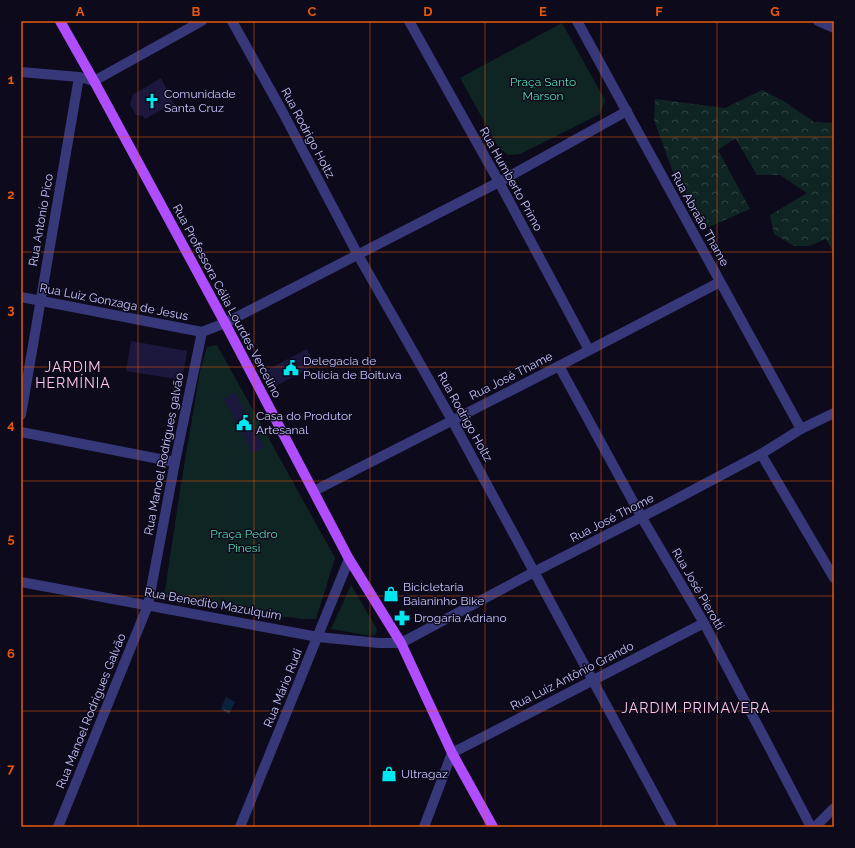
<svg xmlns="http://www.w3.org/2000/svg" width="855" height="848" viewBox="0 0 855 848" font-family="Raleway,sans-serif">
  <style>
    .green { fill: #0e2523 }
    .forest { fill: url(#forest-crowns) }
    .water { fill: url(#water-ripples) }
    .building { fill: #1c173c }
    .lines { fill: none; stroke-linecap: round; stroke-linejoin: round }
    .minor { stroke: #36387a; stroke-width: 10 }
    .major { stroke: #b04dfe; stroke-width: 10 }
    .grid { fill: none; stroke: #e8590c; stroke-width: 1; stroke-opacity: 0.55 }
    .labels { text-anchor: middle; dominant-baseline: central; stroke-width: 3; stroke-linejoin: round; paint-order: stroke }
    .park-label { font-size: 12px; fill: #53ddb2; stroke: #0d0b1b }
    .poi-label { font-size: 12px; fill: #c8c5ff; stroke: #0d0b1b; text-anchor: start }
    .street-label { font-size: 12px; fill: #c8c5ff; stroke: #0d0b1b }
    .quarter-label { font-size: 14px; letter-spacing: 1px; fill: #ffc7ee; stroke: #0d0b1b }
    .neatline { fill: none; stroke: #e8590c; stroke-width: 1.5 }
    .grid-label { font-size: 13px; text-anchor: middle; font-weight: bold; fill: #e8590c }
  </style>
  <defs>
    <pattern id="forest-crowns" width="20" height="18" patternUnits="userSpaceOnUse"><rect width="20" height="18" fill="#0e2523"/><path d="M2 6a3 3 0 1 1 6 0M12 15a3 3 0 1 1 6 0" fill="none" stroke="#304344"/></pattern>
    <pattern id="water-ripples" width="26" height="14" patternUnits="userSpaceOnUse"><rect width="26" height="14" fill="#0b223f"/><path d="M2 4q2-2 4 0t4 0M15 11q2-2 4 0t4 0" fill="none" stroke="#2d415c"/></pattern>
  </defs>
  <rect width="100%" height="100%" fill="#0d0b1b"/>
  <!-- green -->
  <g class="green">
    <polygon points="562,23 605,100 600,114 520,154 508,155 499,148 460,78"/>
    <polygon points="217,345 335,558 316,619 303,619 234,611 164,597 181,484 200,371 207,347"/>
    <polygon points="351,585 377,629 376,634 371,636 331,629"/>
  </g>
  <!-- forest -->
  <polygon class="forest" points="762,90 785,102 814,122 834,123 834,253 826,239 809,246 794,246 774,234 770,215 807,193 780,175 757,175 735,138 718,150 750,209 709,227 675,178 654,120 655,99 725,108"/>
  <!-- water -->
  <polygon class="water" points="226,697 235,702 229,714 221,709"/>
  <!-- building -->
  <g class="building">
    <polygon points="161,78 176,108 165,113 163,109 145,119 143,116 136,115 130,105 132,97 134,94"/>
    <polygon points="131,341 187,351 182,380 126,371"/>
    <polygon points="307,349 315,365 274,387 267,370"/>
    <polygon points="235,392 264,447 253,454 224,399"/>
  </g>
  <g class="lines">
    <!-- minor -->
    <g class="minor">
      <polyline points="232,21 281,109 358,255 452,420 672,827"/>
      <polyline points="409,21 499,182 589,350"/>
      <polyline points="577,21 801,429"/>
      <polyline points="818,21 834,28"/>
      <polyline points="21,72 79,77 94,81 202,21"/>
      <polyline points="21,297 202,332"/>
      <polyline points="559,366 642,518 704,623 811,827"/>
      <polyline points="21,415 79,77"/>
      <polyline points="21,432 175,462"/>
      <polyline points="761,454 834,578"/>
      <polyline points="314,491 559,366 720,282"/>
      <polyline points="21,582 318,637 379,643 401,643 534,572 667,504 761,454 801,429 834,413"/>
      <polyline points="58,827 148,605 175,462 202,332 225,323 499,182 627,111"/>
      <polyline points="240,827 349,559"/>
      <polyline points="424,827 452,753 704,623"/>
      <polyline points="815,827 834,808"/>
    </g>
    <!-- major -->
    <polyline class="major" points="60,21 94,81 225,323 349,559 401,643 452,753 493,827"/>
  </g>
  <!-- grid -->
  <path class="grid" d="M138 21V827M254 21V827M370 21V827M485 21V827M601 21V827M717 21V827M21 137H834M21 252H834M21 367H834M21 481H834M21 596H834M21 711H834"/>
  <!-- icons -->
  <defs>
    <symbol id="church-bare" viewBox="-9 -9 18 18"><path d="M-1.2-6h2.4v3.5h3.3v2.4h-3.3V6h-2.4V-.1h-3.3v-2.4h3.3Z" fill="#01e7ef" stroke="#0d0b1b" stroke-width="2.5" paint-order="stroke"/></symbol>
    <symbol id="civic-bare" viewBox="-9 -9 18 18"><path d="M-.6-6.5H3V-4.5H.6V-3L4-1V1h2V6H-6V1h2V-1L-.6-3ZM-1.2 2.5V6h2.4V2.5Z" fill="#01e7ef" stroke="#0d0b1b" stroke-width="2.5" paint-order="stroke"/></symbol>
    <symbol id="shop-bare" viewBox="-9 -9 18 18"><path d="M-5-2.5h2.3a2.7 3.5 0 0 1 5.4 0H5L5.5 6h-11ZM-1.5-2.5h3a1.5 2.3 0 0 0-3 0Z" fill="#01e7ef" stroke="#0d0b1b" stroke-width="2.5" paint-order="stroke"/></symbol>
    <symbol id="pharmacy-bare" viewBox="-9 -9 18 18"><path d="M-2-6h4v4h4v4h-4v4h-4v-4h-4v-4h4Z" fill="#01e7ef" stroke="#0d0b1b" stroke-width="2.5" paint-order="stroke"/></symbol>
  </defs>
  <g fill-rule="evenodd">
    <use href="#church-bare" x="141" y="90" width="22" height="22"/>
    <use href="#civic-bare" x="280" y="357" width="22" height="22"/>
    <use href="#civic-bare" x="233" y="412" width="22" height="22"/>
    <use href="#shop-bare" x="380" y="583" width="22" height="22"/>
    <use href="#pharmacy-bare" x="391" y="607" width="22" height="22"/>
    <use href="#shop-bare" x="378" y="763" width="22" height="22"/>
  </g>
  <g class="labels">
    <!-- park labels -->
    <g class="park-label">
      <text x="543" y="82">Praça Santo<tspan x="543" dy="14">Marson</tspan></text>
      <text x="244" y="534">Praça Pedro<tspan x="244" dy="14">Pinesi</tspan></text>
    </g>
    <!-- poi labels -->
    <g class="poi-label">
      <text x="164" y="94">Comunidade<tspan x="164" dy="14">Santa Cruz</tspan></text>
      <text x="303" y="361">Delegacia de<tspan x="303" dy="14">Polícia de Boituva</tspan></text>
      <text x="256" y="416">Casa do Produtor<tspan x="256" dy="14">Artesanal</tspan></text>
      <text x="403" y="587">Bicicletaria<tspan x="403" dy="14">Baianinho Bike</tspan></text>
      <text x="414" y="618">Drogaria Adriano</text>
      <text x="401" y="774">Ultragaz</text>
    </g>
    <!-- street labels -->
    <g class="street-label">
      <text transform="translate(308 133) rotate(62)">Rua Rodrigo Holtz</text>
      <text transform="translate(511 179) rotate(61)">Rua Humberto Primo</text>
      <text transform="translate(700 219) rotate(61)">Rua Abraão Thame</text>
      <text transform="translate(41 220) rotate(-80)">Rua Antonio Pico</text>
      <text transform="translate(227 301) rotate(62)">Rua Professora Célia Lourdes Vercelino</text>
      <text transform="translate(114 302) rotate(11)">Rua Luiz Gonzaga de Jesus</text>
      <text transform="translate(511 376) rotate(-27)">Rua José Thame</text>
      <text transform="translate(465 417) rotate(61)">Rua Rodrigo Holtz</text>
      <text transform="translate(164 454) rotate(-79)">Rua Manoel Rodrigues galvão</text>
      <text transform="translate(612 518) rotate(-27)">Rua José Thome</text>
      <text transform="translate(698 589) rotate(60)">Rua José Pierotti</text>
      <text transform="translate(213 604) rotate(10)">Rua Benedito Mazulquim</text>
      <text transform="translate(572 676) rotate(-27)">Rua Luiz Antônio Grando</text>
      <text transform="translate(283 688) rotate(-68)">Rua Mário Rudi</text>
      <text transform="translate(91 711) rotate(-68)">Rua Manoel Rodrigues Galvão</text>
    </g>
    <!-- quarter labels -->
    <g class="quarter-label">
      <text x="73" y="367">JARDIM<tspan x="73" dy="16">HERMÍNIA</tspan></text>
      <text x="696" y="708">JARDIM PRIMAVERA</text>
    </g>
  </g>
  <!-- border -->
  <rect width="855" height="848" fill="none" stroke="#0d0b1b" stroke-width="44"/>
  <rect x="22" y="22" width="811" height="804" class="neatline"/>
  <g class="grid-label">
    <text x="80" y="16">A</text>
    <text x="196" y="16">B</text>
    <text x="312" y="16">C</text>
    <text x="428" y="16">D</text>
    <text x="543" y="16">E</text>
    <text x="659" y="16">F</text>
    <text x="775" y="16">G</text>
    <text x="11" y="84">1</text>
    <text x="11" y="199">2</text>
    <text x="11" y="314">3</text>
    <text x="11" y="429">4</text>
    <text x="11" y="543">5</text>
    <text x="11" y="658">6</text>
    <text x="11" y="773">7</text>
  </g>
</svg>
